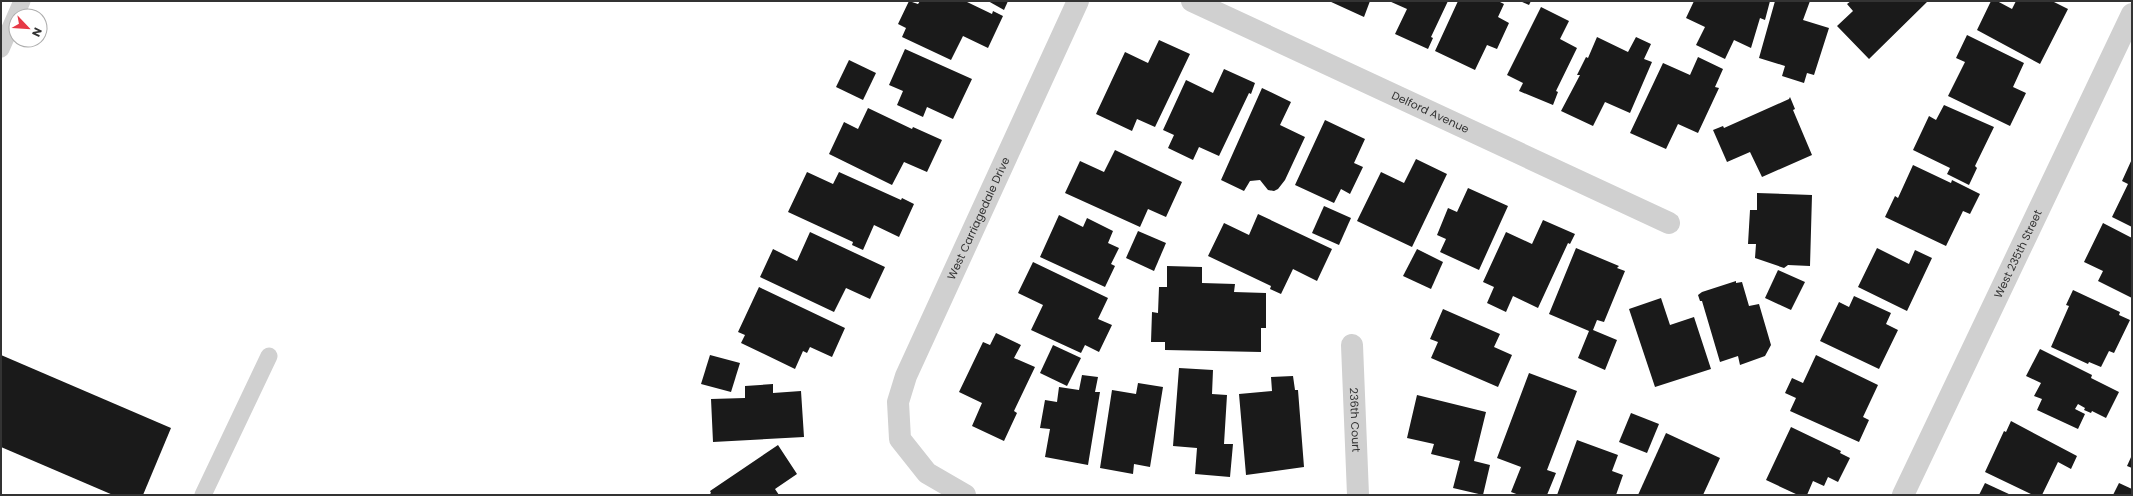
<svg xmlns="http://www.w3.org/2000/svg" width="2133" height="496" viewBox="0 0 2133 496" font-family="Poppins,sans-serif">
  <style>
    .building { fill: #1a1a1a }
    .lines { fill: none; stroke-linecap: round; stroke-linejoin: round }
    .lane { stroke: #d0d0d0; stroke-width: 17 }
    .street { stroke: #d0d0d0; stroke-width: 22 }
    .labels { text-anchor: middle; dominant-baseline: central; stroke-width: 4; stroke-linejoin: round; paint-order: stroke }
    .street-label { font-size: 11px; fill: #333; stroke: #fff }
  </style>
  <rect width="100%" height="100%" fill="#fff"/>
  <!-- building -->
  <g class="building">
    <polygon points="909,1 918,4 920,1 965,1 992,14 993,11 1003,16 988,48 963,36 951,60 902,37 906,28 898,24"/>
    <polygon points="988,1 1008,1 1004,10"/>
    <polygon points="1329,1 1370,1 1364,17"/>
    <polygon points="1389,1 1448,1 1431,37 1433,38 1428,49 1395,34 1407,9"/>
    <polygon points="1458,1 1498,1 1504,4 1498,17 1509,23 1497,49 1487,45 1475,70 1435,51"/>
    <polygon points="1520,1 1531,1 1529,5"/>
    <polygon points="1694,1 1770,1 1765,20 1760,18 1751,48 1734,40 1725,59 1696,45 1705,27 1686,18"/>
    <polygon points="1775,1 1810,1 1803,20 1829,28 1814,75 1807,73 1804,83 1782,76 1785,66 1759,58"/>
    <polygon points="1851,1 1928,1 1869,59 1837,26 1853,11 1847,4"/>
    <polygon points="1991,1 1997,1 2012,9 2016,1 2052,1 2068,9 2040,64 1977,30"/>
    <polygon points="1541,7 1569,21 1560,39 1577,48 1556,91 1558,92 1553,105 1519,91 1523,83 1507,75"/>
    <polygon points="1967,35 2024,63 2013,87 2026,93 2010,126 1948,96 1965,62 1956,58"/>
    <polygon points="1597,37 1628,52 1636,37 1651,44 1644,59 1652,62 1630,113 1605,102 1593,126 1561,111 1580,75 1577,75 1586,57 1588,58"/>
    <polygon points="1159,40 1190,54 1155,127 1137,119 1132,131 1096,114 1125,52 1148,63"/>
    <polygon points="905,49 972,79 953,119 927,107 923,117 897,105 903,91 889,85"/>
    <polygon points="1698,57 1723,69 1715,87 1719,88 1698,133 1678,124 1666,149 1630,133 1663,63 1690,75"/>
    <polygon points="849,60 876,73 863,100 836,87"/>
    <polygon points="1224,69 1255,83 1251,94 1249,93 1219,156 1199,147 1193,160 1168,148 1174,135 1163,130 1186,80 1213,93"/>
    <polygon points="1262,88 1291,102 1280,125 1305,137 1285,180 1278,189 1274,191 1268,190 1260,180 1250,181 1244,191 1221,180"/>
    <polygon points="1790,97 1795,109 1793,110 1812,155 1762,177 1750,152 1727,162 1713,130 1723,126 1724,128 1789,99"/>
    <polygon points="1944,105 1994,127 1975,166 1977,168 1969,185 1947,174 1950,168 1913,150 1929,116 1936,120"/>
    <polygon points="868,108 912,129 913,127 942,140 927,172 904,162 892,185 829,154 844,122 858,129"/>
    <polygon points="1325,120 1365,139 1354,163 1363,167 1350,194 1341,189 1334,203 1295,185"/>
    <polygon points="1115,150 1182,182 1166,217 1148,209 1140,227 1065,193 1080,161 1104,172"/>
    <polygon points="1416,159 1447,174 1412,247 1357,221 1381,172 1404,183"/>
    <polygon points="2132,159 2132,227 2112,217 2128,184 2122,181"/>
    <polygon points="1913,165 1951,183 1952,180 1980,194 1970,214 1963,211 1946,246 1885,217 1895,196 1898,198"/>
    <polygon points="807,172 833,184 839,172 901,200 902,198 914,204 899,237 874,225 863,250 852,245 853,242 788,212"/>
    <polygon points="1468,188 1508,206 1479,270 1440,252 1446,239 1437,235 1448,208 1457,212"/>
    <polygon points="1757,193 1812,195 1810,266 1788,265 1784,268 1755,258 1756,244 1748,244 1750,210 1757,210"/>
    <polygon points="1324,206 1351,218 1339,245 1312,233"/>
    <polygon points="1258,214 1332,249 1317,281 1293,269 1281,294 1270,289 1271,286 1208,256 1224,223 1249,235"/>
    <polygon points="1059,215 1083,227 1087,218 1113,231 1108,243 1119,248 1111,264 1115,266 1105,287 1040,257"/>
    <polygon points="1543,220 1575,234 1570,244 1568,243 1538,308 1513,296 1506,312 1487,303 1494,287 1483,282 1506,232 1532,244"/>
    <polygon points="2103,223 2132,238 2132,298 2098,281 2103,271 2084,262"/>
    <polygon points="1138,231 1166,243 1154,271 1126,258"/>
    <polygon points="810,232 885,267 870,299 846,288 834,312 760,277 773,249 797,261"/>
    <polygon points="1576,248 1619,266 1617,268 1625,271 1604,322 1597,320 1593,330 1617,340 1605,370 1578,358 1589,331 1549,314"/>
    <polygon points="1877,248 1909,264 1915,250 1932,258 1907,311 1858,287"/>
    <polygon points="1417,249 1443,262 1431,289 1403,276"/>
    <polygon points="1033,262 1108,298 1098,319 1112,325 1099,352 1085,345 1081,353 1031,330 1043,305 1018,293"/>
    <polygon points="1167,266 1202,267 1202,283 1235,284 1234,292 1266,293 1266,328 1261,328 1261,352 1165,350 1165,342 1151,342 1152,312 1158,313 1159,287 1167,287"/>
    <polygon points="1778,270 1805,282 1791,310 1765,298"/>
    <polygon points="1736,281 1736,283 1742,282 1749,306 1759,304 1771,345 1765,356 1740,365 1738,356 1720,362 1702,301 1700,301 1698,295 1702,292"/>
    <polygon points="759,287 845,328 832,357 810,347 807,353 803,351 795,369 741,343 745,335 738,332"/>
    <polygon points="2073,290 2120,312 2119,315 2130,320 2114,353 2109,351 2101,367 2089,362 2088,364 2051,347 2069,306 2066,305"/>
    <polygon points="1854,296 1891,313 1886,324 1898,330 1879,369 1820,341 1839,302 1849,307"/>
    <polygon points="1661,298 1670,325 1694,317 1711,369 1655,387 1629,309"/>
    <polygon points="1443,309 1500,334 1494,347 1512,355 1498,387 1431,358 1438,342 1430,339"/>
    <polygon points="996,333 1021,345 1014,358 1035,367 1014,411 1017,413 1004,441 972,426 982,403 959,392 983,342 990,345"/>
    <polygon points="1053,345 1081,358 1067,386 1040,373"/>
    <polygon points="2040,349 2092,375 2091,378 2119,392 2106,418 2092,411 2091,413 2084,410 2085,408 2078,404 2075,409 2085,414 2078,429 2037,410 2042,399 2034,396 2041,383 2026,376"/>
    <polygon points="1,355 171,428 143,495 113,495 1,447"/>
    <polygon points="710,355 740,363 731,392 701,384"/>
    <polygon points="1816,355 1878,385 1863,417 1869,420 1859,442 1790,411 1796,398 1785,393 1792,378 1803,383"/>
    <polygon points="1179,368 1213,370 1212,394 1227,395 1224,444 1233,444 1230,477 1195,474 1197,448 1173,446"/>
    <polygon points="1529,373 1577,391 1547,470 1556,473 1547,495 1519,495 1511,492 1521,467 1497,458"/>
    <polygon points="1082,375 1098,377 1095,392 1100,392 1088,465 1045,457 1050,429 1040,428 1045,400 1057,402 1059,387 1079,390"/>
    <polygon points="1293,376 1295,390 1298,390 1304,467 1246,475 1239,394 1272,391 1271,377"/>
    <polygon points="1138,383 1163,387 1150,467 1134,464 1133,474 1100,468 1112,390 1136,394"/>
    <polygon points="773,384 773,393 801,391 804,437 713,442 711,399 745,398 745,386"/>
    <polygon points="1417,395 1486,412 1474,461 1490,465 1483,495 1453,488 1460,461 1431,454 1434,444 1407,438"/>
    <polygon points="1631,413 1659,424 1647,453 1619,442"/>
    <polygon points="2011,421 2077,456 2071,469 2058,462 2042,495 2033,495 1985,472 2004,431 2006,432"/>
    <polygon points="1791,427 1841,451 1840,453 1850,458 1838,482 1828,477 1824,486 1813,481 1807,495 1798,495 1766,480"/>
    <polygon points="1666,433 1720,458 1703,495 1638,495"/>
    <polygon points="1577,440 1618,455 1612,471 1623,475 1616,495 1557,495"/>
    <polygon points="778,445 797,474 775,489 779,495 709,495 711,493 710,491"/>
    <polygon points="2132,455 2132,468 2127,466"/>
    <polygon points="1985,483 2011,495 1979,495"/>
    <polygon points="2119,483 2132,489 2132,495 2113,495"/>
  </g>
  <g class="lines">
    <!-- lane -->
    <g class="lane">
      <polyline points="1,49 22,1"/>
      <polyline points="203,495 269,356"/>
    </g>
    <!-- street -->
    <g class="street">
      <path id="s1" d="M1192 1 1669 223"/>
      <path id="s2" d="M1352 345 1358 495"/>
      <path id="s3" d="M965 495 927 473 900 439 898 402 906 376 1078 1"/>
      <path id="s4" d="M1903 495 2132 14"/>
    </g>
  </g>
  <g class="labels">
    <!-- street labels -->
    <g class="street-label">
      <text stroke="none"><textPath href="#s1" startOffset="263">Delford Avenue</textPath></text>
      <text stroke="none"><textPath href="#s3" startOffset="325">West Carriagedale Drive</textPath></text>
      <text stroke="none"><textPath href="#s4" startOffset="267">West 235th Street</textPath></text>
      <text stroke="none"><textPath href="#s2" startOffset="75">236th Court</textPath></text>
    </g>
  </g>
  <!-- border -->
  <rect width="2133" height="496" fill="none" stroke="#333333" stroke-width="4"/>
  <!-- north arrow -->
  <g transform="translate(28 28) rotate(115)"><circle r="19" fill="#ffffff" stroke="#adadad"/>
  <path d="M0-3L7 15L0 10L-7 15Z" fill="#e63946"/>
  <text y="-6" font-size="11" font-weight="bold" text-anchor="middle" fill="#333333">N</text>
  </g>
</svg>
